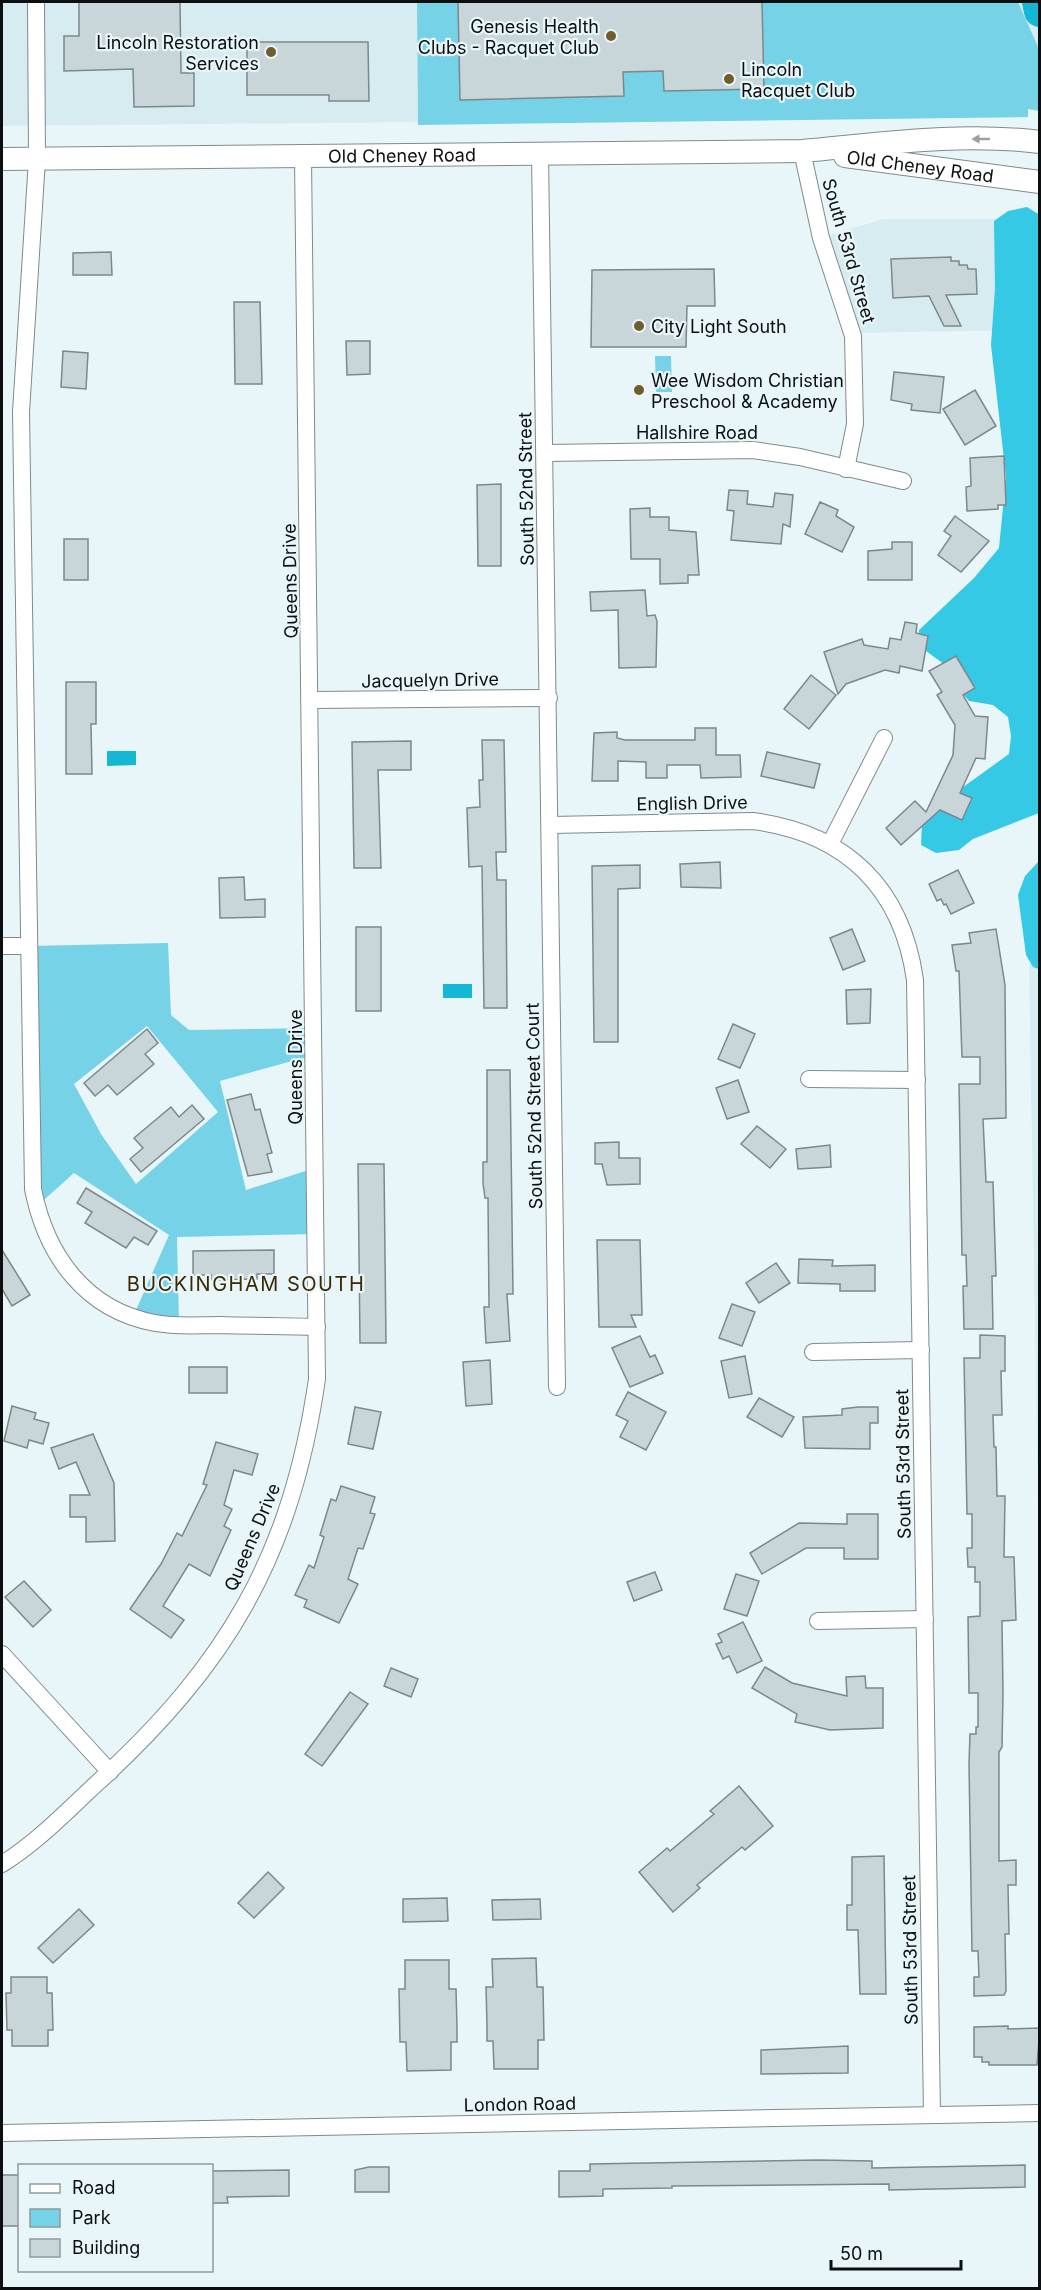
<svg xmlns="http://www.w3.org/2000/svg" width="1041" height="2290" viewBox="0 0 1041 2290" font-family="Inter,sans-serif">
  <style>
    .built { fill: #d6ecf1 }
    .green { fill: #75d2e7; fill-rule: evenodd }
    .forest { fill: #36c9e5 }
    .water { fill: #14b8d4 }
    .lines { fill: none; stroke-linecap: round; stroke-linejoin: round }
    .river { stroke: #14b8d4; stroke-width: 32 }
    .building { fill: #c9d6d9; stroke: #7c888a; stroke-width: 1.5 }
    .street-casing { stroke: #7f8a8d; stroke-width: 18 }
    .secondary-casing { stroke: #7f8a8d; stroke-width: 24 }
    .street { stroke: #fff; stroke-width: 16 }
    .secondary { stroke: #fff; stroke-width: 22 }
    .oneway { fill: #9d9f9f }
    .poi-dot { fill: #715c2b; stroke: #e9f6f9; stroke-width: 2 }
    .labels { text-anchor: middle; dominant-baseline: central; stroke-width: 4.5; stroke-linejoin: round; paint-order: stroke }
    .poi-label { font-size: 18px; fill: #0b0f10; stroke: #e9f6f9; text-anchor: start }
    .street-label { font-size: 18px; fill: #0b0f10; stroke: #e9f6f9 }
    .neighbourhood-label { font-size: 20px; letter-spacing: 1.5px; fill: #3a2a01; stroke: #e9f6f9 }
  </style>
  <rect width="100%" height="100%" fill="#e9f6f9"/>
  <!-- built -->
  <g class="built">
    <polygon points="2,2 417,2 418,122 2,126"/>
    <polygon points="1018,2 1039,2 1039,49"/>
    <polygon points="883,219 1012,219 1015,330 853,333 821,238"/>
    <polygon points="1029,963 1040,963 1039,1564"/>
  </g>
  <!-- green -->
  <g class="green">
    <polygon points="417,2 1018,2 1039,49 1039,111 1028,109 1028,117 418,125"/>
    <polygon points="655,356 671,356 672,392 656,392"/>
    <path d="M168 943 171 1015 189 1030 314 1028V1055L220 1081 246 1190 315 1168 316 1234 177 1237 179 1325 133 1317 169 1235 74 1173 36 1207 29 946ZM147 1026 218 1112 136 1184 101 1134 74 1084Z"/>
  </g>
  <!-- forest -->
  <g class="forest">
    <polygon points="1027,207 1040,215 1039,813 973,839 959,850 936,853 921,845 922,822 959,790 1009,754 1011,736 1008,717 993,705 969,701 957,687 955,672 919,646 919,630 974,578 999,548 1006,477 991,345 995,288 994,221 1008,211"/>
    <polygon points="1039,861 1039,969 1033,967 1026,955 1018,895 1025,876"/>
  </g>
  <!-- water -->
  <g class="water">
    <polygon points="107,751 136,751 136,765 107,766"/>
    <rect x="443" y="984" width="29" height="14"/>
  </g>
  <g class="lines">
    <!-- river -->
    <polyline class="river" points="1038,2 1040,11"/>
  </g>
  <!-- building -->
  <g class="building">
    <polygon points="79,2 180,2 181,73 194,73 194,106 134,107 133,69 64,71 64,36 79,36"/>
    <polygon points="458,2 762,2 764,89 664,91 663,71 623,72 624,96 460,100"/>
    <polygon points="247,42 368,42 369,101 329,101 329,95 247,95"/>
    <polygon points="111,252 112,275 73,275 73,253"/>
    <polygon points="951,257 951,261 959,261 959,265 967,265 968,269 976,269 977,294 946,295 961,326 944,326 929,296 893,298 891,259"/>
    <polygon points="714,269 715,306 687,306 686,347 591,347 592,270"/>
    <polygon points="234,302 260,302 262,384 235,384"/>
    <polygon points="346,341 370,341 370,374 347,375"/>
    <polygon points="63,351 88,353 86,389 61,387"/>
    <polygon points="894,372 944,377 940,413 911,410 912,404 891,400"/>
    <polygon points="975,390 996,426 965,445 943,409"/>
    <polygon points="1004,456 1006,505 998,505 998,509 967,511 966,487 971,486 970,458"/>
    <polygon points="501,484 501,566 478,566 477,485"/>
    <polygon points="729,490 748,491 747,504 773,507 775,493 793,495 790,527 783,524 781,544 731,540 734,511 727,510"/>
    <polygon points="820,502 838,510 836,516 854,527 842,552 805,534"/>
    <polygon points="650,508 650,517 669,517 669,530 696,532 699,575 688,575 688,583 660,584 660,559 631,559 630,509"/>
    <polygon points="955,516 989,541 961,572 938,555 951,536 944,531"/>
    <rect x="64" y="539" width="24" height="41"/>
    <polygon points="892,542 912,542 912,580 868,580 868,551 892,549"/>
    <polygon points="645,590 647,616 655,615 657,621 656,667 619,668 618,610 591,611 590,592"/>
    <polygon points="905,622 917,624 916,633 928,636 922,671 900,666 899,673 885,670 846,684 838,694 824,652 862,639 864,645 888,649 890,638 901,640"/>
    <polygon points="956,656 975,688 963,695 975,716 988,717 985,759 976,758 960,793 972,798 962,820 940,810 901,845 886,828 915,801 926,812 953,755 955,725 937,695 942,692 929,671"/>
    <polygon points="811,675 836,695 809,729 784,709"/>
    <polygon points="66,682 96,682 96,724 91,724 92,774 66,774"/>
    <polygon points="695,728 716,728 716,755 740,755 741,777 701,778 700,765 667,765 667,778 646,778 646,762 618,761 618,781 592,781 594,733 617,732 617,738 625,740 695,740"/>
    <polygon points="482,740 504,740 506,852 496,852 497,880 506,880 507,1008 484,1008 482,866 469,867 467,808 480,807 479,780 483,780"/>
    <polygon points="411,741 411,770 378,770 381,868 354,868 352,742"/>
    <polygon points="767,752 820,764 814,788 761,776"/>
    <polygon points="720,862 721,888 681,887 680,864"/>
    <polygon points="640,865 640,888 618,889 618,1042 594,1042 592,866"/>
    <polygon points="958,870 974,903 951,914 946,904 944,905 941,899 937,901 929,884"/>
    <polygon points="244,877 245,900 265,899 265,917 220,918 219,878"/>
    <rect x="356" y="927" width="25" height="84"/>
    <polygon points="852,929 865,961 843,970 830,938"/>
    <polygon points="996,929 1005,985 1006,1118 983,1119 986,1182 993,1182 996,1276 992,1276 993,1329 964,1329 963,1286 967,1286 966,1255 962,1255 959,1084 980,1084 980,1057 962,1057 959,971 956,971 952,945 971,943 969,933"/>
    <polygon points="871,989 870,1023 847,1024 846,990"/>
    <polygon points="733,1024 755,1034 740,1068 718,1059"/>
    <polygon points="147,1029 158,1043 145,1054 154,1064 117,1095 108,1085 95,1096 84,1083"/>
    <polygon points="487,1070 510,1070 513,1294 507,1294 510,1341 486,1343 484,1307 489,1307 488,1198 485,1198 483,1183 483,1162 487,1162"/>
    <polygon points="738,1080 749,1112 727,1119 716,1088"/>
    <polygon points="251,1094 255,1110 260,1109 272,1153 267,1154 272,1172 248,1176 227,1100"/>
    <polygon points="192,1105 204,1119 141,1172 130,1159 143,1148 134,1138 171,1107 179,1117"/>
    <polygon points="757,1126 786,1149 770,1168 741,1144"/>
    <polygon points="619,1142 619,1158 640,1158 640,1184 607,1185 602,1164 595,1164 595,1143"/>
    <polygon points="830,1145 831,1167 798,1169 796,1149"/>
    <polygon points="358,1164 384,1164 386,1343 360,1343"/>
    <polygon points="86,1188 157,1231 148,1245 134,1237 126,1248 85,1223 92,1212 77,1203"/>
    <polygon points="597,1240 640,1240 642,1315 631,1315 636,1327 599,1327"/>
    <polygon points="2,1250 30,1295 12,1306 2,1289"/>
    <polygon points="274,1250 274,1274 257,1274 257,1279 211,1280 211,1275 193,1275 193,1251"/>
    <polygon points="799,1259 833,1260 832,1266 875,1265 875,1291 840,1291 840,1284 798,1283"/>
    <polygon points="776,1263 790,1283 759,1303 746,1283"/>
    <polygon points="732,1304 755,1312 742,1346 719,1338"/>
    <polygon points="980,1335 1005,1336 1005,1371 1001,1371 1002,1415 993,1415 994,1447 996,1447 997,1496 1005,1496 1004,1557 1014,1557 1016,1620 1002,1621 1003,1693 1002,1747 999,1752 999,1861 1016,1860 1016,1885 1008,1885 1009,1934 1005,1934 1006,1991 1004,1995 974,1996 974,1977 979,1977 978,1951 972,1951 969,1764 970,1734 976,1734 976,1727 978,1727 978,1693 969,1693 968,1617 980,1616 980,1582 975,1582 975,1567 968,1567 967,1548 972,1548 972,1514 967,1514 964,1358 980,1358"/>
    <polygon points="640,1336 650,1357 655,1355 663,1373 630,1387 612,1348"/>
    <polygon points="745,1356 752,1394 729,1398 721,1361"/>
    <polygon points="490,1360 492,1404 466,1406 463,1362"/>
    <rect x="189" y="1367" width="38" height="26"/>
    <polygon points="628,1392 666,1412 646,1450 620,1437 628,1421 616,1415"/>
    <polygon points="759,1398 794,1417 782,1437 747,1417"/>
    <polygon points="12,1406 36,1413 34,1419 49,1423 43,1444 29,1440 27,1448 4,1441"/>
    <polygon points="355,1407 381,1412 373,1449 348,1444"/>
    <polygon points="858,1407 878,1407 878,1423 870,1423 870,1449 805,1448 803,1417 842,1415 842,1409"/>
    <polygon points="93,1434 114,1483 115,1541 86,1542 86,1517 70,1517 70,1495 90,1495 76,1462 59,1469 51,1448"/>
    <polygon points="216,1442 258,1454 252,1475 234,1470 224,1505 232,1509 224,1526 231,1530 210,1576 189,1564 163,1606 184,1620 171,1638 130,1609 161,1564 177,1533 182,1536 207,1485 203,1484"/>
    <polygon points="341,1486 375,1497 370,1513 375,1514 363,1549 358,1548 348,1579 358,1584 339,1623 304,1607 307,1600 295,1595 309,1565 314,1568 324,1537 320,1535 331,1499 336,1501"/>
    <polygon points="847,1514 878,1514 878,1559 844,1559 844,1548 806,1548 762,1574 750,1553 799,1523 847,1524"/>
    <polygon points="655,1572 662,1590 634,1601 627,1582"/>
    <polygon points="736,1574 759,1581 747,1616 724,1609"/>
    <polygon points="24,1581 51,1610 33,1627 5,1597"/>
    <polygon points="743,1622 762,1661 737,1673 729,1656 723,1659 716,1644 722,1642 718,1634"/>
    <polygon points="765,1667 792,1683 847,1696 846,1677 865,1676 866,1688 883,1688 883,1728 830,1730 795,1722 797,1714 752,1688"/>
    <polygon points="391,1668 418,1679 411,1697 384,1686"/>
    <polygon points="350,1692 368,1704 322,1766 305,1754"/>
    <polygon points="739,1786 773,1826 745,1850 742,1847 697,1885 700,1888 673,1912 639,1872 667,1848 670,1851 714,1814 710,1811"/>
    <polygon points="884,1856 886,1994 860,1994 858,1930 847,1930 847,1905 852,1905 852,1857"/>
    <polygon points="268,1872 284,1888 254,1918 238,1903"/>
    <polygon points="447,1898 448,1921 403,1922 403,1899"/>
    <polygon points="540,1899 541,1919 493,1920 492,1900"/>
    <polygon points="79,1909 94,1925 53,1963 38,1948"/>
    <polygon points="536,1958 537,1987 543,1987 544,2040 538,2040 538,2069 494,2069 493,2041 487,2041 487,2026 486,1987 493,1987 492,1959"/>
    <polygon points="405,1960 449,1960 449,1989 456,1989 457,2027 457,2042 451,2042 451,2070 407,2071 406,2042 400,2042 399,1989 405,1989"/>
    <polygon points="11,1977 47,1977 47,1993 52,1993 53,2030 48,2030 48,2046 12,2046 12,2030 7,2030 6,1993 11,1993"/>
    <polygon points="1008,2026 1008,2029 1040,2028 1037,2065 989,2065 989,2062 982,2062 982,2057 974,2057 974,2027"/>
    <polygon points="848,2046 848,2073 761,2074 761,2050"/>
    <polygon points="819,2160 872,2161 872,2168 1025,2165 1025,2187 889,2190 889,2184 672,2186 672,2188 603,2189 603,2196 559,2197 559,2171 590,2171 590,2164"/>
    <polygon points="369,2167 389,2167 389,2192 355,2192 355,2170"/>
    <polygon points="289,2170 289,2196 227,2197 228,2203 212,2203 212,2171"/>
    <rect x="2" y="2175" width="18" height="51"/>
  </g>
  <g class="lines">
    <defs>
      <g id="street">
        <path d="M36 2 37 159 21 412 33 1189C46 1255 85 1310 155 1323 176 1327 198 1325 220 1325 252 1326 284 1326 317 1327"/>
        <polyline points="802,151 821,238 853,336 855,424 846,469"/>
        <polyline points="540,153 557,1387"/>
        <polyline points="545,453 753,450 800,457 903,481"/>
        <polyline points="311,700 549,698"/>
        <path d="M551 825 753 821C846 833 902 888 915 980L932 2115"/>
        <polyline points="830,844 884,738"/>
        <polyline points="2,946 29,946"/>
        <polyline points="809,1079 917,1080"/>
        <polyline points="813,1352 921,1350"/>
        <polyline points="818,1621 925,1619"/>
        <polyline points="2,1654 110,1772"/>
        <path d="M2 1864C36 1843 65 1813 95 1785 227 1665 291 1557 317 1379L303 157"/>
        <polyline points="2,2133 1040,2113"/>
      </g>
      <g id="secondary">
        <path id="s1" d="M845 156 1040 182"/>
        <path id="s2" d="M2 159 802 151C880 144 961 132 1040 142"/>
      </g>
    </defs>
    <!-- street casing -->
    <use href="#street" class="street-casing"/>
    <!-- secondary casing -->
    <use href="#secondary" class="secondary-casing"/>
    <!-- street -->
    <use href="#street" class="street"/>
    <!-- secondary -->
    <use href="#secondary" class="secondary"/>
  </g>
  <!-- one-way arrows -->
  <defs><path id="oneway-solid" d="M-6-.8H1V-3.2L6.5 0L1 3.2V.8H-6Z" transform="scale(1.5)"/></defs>
  <use class="oneway" href="#oneway-solid" transform="translate(981 139) rotate(-180)"/>
  <!-- markers -->
  <g class="poi-dot">
    <circle cx="611" cy="36" r="6"/>
    <circle cx="271" cy="52" r="6"/>
    <circle cx="729" cy="79" r="6"/>
    <circle cx="639" cy="326" r="6"/>
    <circle cx="639" cy="390" r="6"/>
  </g>
  <g class="labels">
    <!-- poi labels -->
    <g class="poi-label">
      <text x="599" y="26" text-anchor="end">Genesis Health<tspan x="599" dy="21">Clubs - Racquet Club</tspan></text>
      <text x="259" y="42" text-anchor="end">Lincoln Restoration<tspan x="259" dy="21">Services</tspan></text>
      <text x="741" y="69">Lincoln<tspan x="741" dy="21">Racquet Club</tspan></text>
      <text x="651" y="326">City Light South</text>
      <text x="651" y="380">Wee Wisdom Christian<tspan x="651" dy="21">Preschool &amp; Academy</tspan></text>
    </g>
    <!-- street labels -->
    <g class="street-label">
      <text stroke="none"><textPath href="#s2" startOffset="400">Old Cheney Road</textPath></text>
      <text stroke="none"><textPath href="#s1" startOffset="76">Old Cheney Road</textPath></text>
      <text transform="translate(849 251) rotate(74)">South 53rd Street</text>
      <text x="697" y="432">Hallshire Road</text>
      <text transform="translate(526 489) rotate(-91)">South 52nd Street</text>
      <text transform="translate(290 581) rotate(-91)">Queens Drive</text>
      <text transform="translate(430 680) rotate(-1)">Jacquelyn Drive</text>
      <text transform="translate(692 803) rotate(-1)">English Drive</text>
      <text transform="translate(295 1067) rotate(-90)">Queens Drive</text>
      <text transform="translate(534 1106) rotate(-91)">South 52nd Street Court</text>
      <text transform="translate(903 1464) rotate(-91)">South 53rd Street</text>
      <text transform="translate(252 1537) rotate(-67)">Queens Drive</text>
      <text transform="translate(910 1950) rotate(-91)">South 53rd Street</text>
      <text transform="translate(520 2104) rotate(-1)">London Road</text>
    </g>
    <!-- neighbourhood labels -->
    <g class="neighbourhood-label">
      <text x="246" y="1284">BUCKINGHAM SOUTH</text>
    </g>
  </g>
  <!-- border -->
  <rect width="1041" height="2290" fill="none" stroke="#0b0f10" stroke-width="6"/>
  <!-- legend -->
  <rect x="18" y="2164" width="195" height="108" fill="#e9f6f9" stroke="#909a9c" stroke-width="1.5"/>
  <rect x="30" y="2184" width="30" height="9" fill="#ffffff" stroke="#909a9c" stroke-width="1.5"/>
  <text x="72" y="2194" font-size="18" fill="#0b0f10">Road</text>
  <rect x="30" y="2209" width="30" height="18" fill="#75d2e7" stroke="#909a9c" stroke-width="1.5"/>
  <text x="72" y="2224" font-size="18" fill="#0b0f10">Park</text>
  <rect x="30" y="2239" width="30" height="18" fill="#c9d6d9" stroke="#909a9c" stroke-width="1.5"/>
  <text x="72" y="2254" font-size="18" fill="#0b0f10">Building</text>
  <!-- scale -->
  <path d="M831 2260v9h130v-9" fill="none" stroke="#0b0f10" stroke-width="3"/>
  <text x="840" y="2260" font-size="18" fill="#0b0f10" stroke="#e9f6f9" stroke-width="4.5" paint-order="stroke">50 m</text>
</svg>
